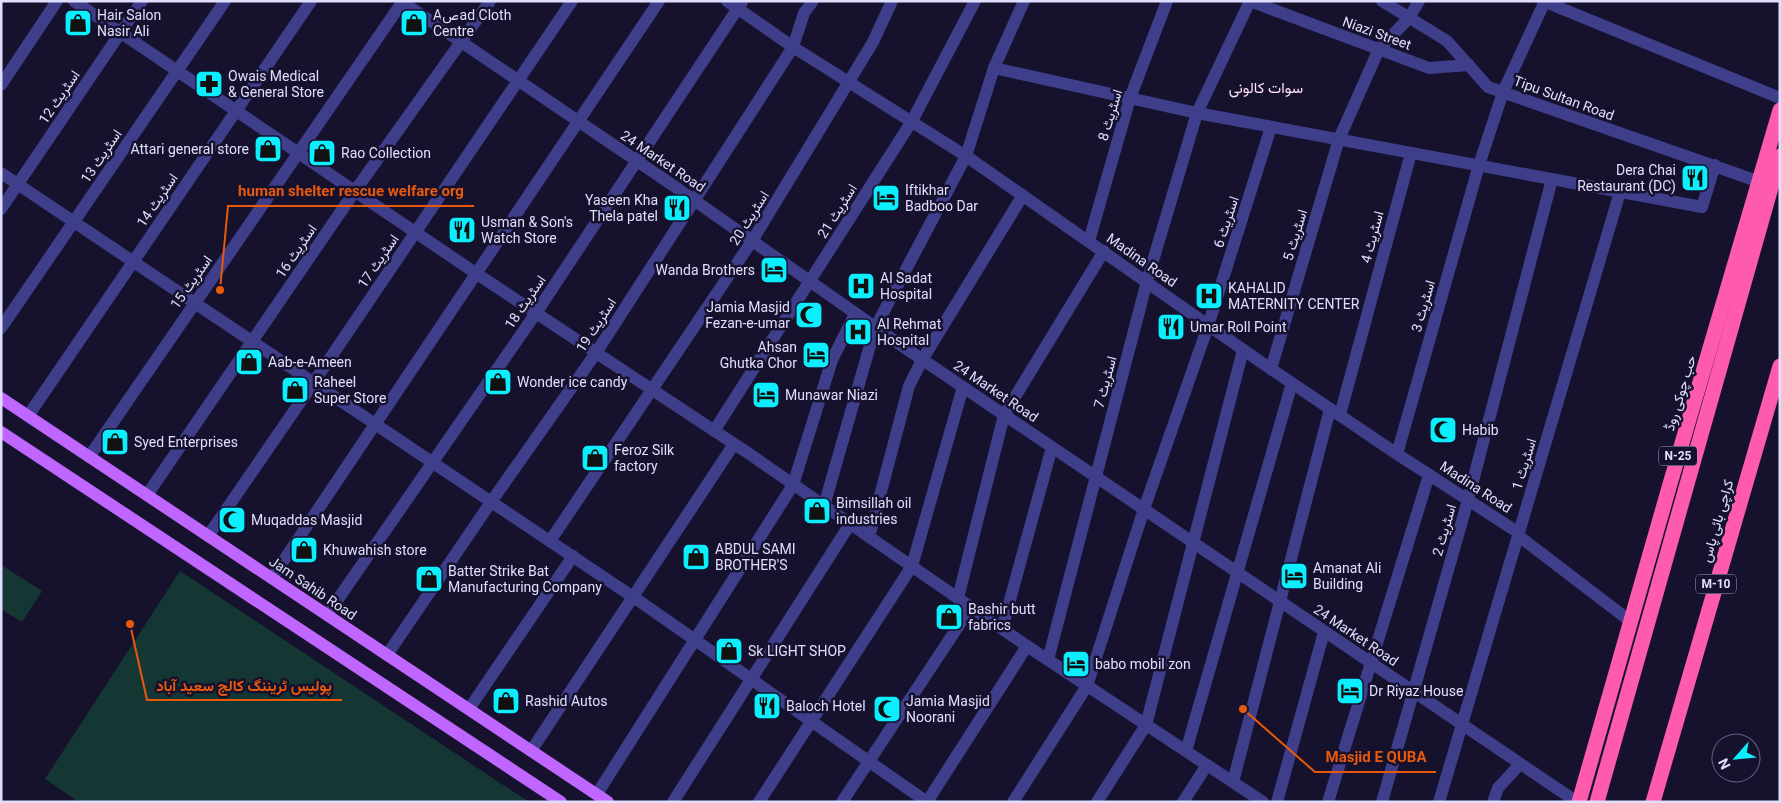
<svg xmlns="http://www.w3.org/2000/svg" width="1781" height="803" viewBox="0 0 1781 803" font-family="Roboto,Vazirmatn,sans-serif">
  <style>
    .green { fill: #153734 }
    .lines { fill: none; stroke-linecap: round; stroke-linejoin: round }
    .minor { stroke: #3e3e8b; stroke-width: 12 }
    .major { stroke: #bf66fe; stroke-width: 12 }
    .highway { stroke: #fe5aae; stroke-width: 15 }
    .labels { text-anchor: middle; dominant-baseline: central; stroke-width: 5; stroke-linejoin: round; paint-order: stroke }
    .shield { fill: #16122d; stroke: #a3a1c0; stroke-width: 1 }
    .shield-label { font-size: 12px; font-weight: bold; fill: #e0deff }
    .poi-label { font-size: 14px; fill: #e0deff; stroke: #16122d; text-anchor: start }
    .street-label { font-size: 14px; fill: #e0deff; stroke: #16122d }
    .neighbourhood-label { font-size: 15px; fill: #ffe0f5; stroke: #16122d }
    .leader { fill: none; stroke: #e8590c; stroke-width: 2 }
    .callout-dot { fill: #e8590c; stroke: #16122d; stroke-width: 2 }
    .callout-label { font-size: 15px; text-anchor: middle; font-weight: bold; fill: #e8590c; stroke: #16122d; stroke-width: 5; stroke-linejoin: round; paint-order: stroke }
  </style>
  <rect width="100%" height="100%" fill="#16122d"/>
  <!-- green -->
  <g class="green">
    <polygon points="1,565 42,591 22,622 1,609"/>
    <polygon points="180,571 529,802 79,802 48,781 45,779"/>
  </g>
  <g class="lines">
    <!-- minor -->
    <g class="minor">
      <polyline points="74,1 477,274 748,453 1027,646 1263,802"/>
      <polyline points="401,1 671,184 895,341 1577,802"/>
      <polyline points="727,1 793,47 966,156 1271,369 1397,454 1519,533 1520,537 1630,621"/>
      <polyline points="1250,1 1429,68 1469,65"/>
      <polyline points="1382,1 1447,41 1488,87 1760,182"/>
      <polyline points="1543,1 1780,98"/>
      <polyline points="994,68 1197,113 1702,207 1715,165"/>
      <polyline points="1,85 57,1"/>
      <polyline points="1,173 642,603 927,802"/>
      <polyline points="1,209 142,1"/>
      <polyline points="1089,241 1130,98 1167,1"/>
      <polyline points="1,328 225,1"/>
      <polyline points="1271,369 1339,139 1379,49 1409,18 1419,1"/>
      <polyline points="1340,415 1411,153"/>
      <polyline points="28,416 311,1"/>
      <polyline points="714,431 912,121 975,1"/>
      <polyline points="1397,454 1479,165 1503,92 1545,1"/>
      <polyline points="89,457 403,1"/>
      <polyline points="147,495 355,191 490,1"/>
      <polyline points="824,506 875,328 966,156 994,68 1024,1"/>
      <polyline points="208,536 314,382 572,1"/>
      <polyline points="869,537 909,386 922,360 1023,195"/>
      <polyline points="550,541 752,241 873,42 892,1"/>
      <polyline points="272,578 659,1"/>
      <polyline points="958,598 1004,415 1104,251"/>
      <polyline points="327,615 536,313 742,2"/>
      <polyline points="1002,629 1052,447"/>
      <polyline points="387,655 491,502 596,353 793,47 804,13 813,1"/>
      <polyline points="1048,660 1147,281 1197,113 1250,1"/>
      <polyline points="469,709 573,556"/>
      <polyline points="531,751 734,444"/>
      <polyline points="1186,751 1292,383"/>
      <polyline points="1233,782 1330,409"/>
      <polyline points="597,794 793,485 832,360 855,314"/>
      <polyline points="673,802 850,524"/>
      <polyline points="759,802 912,566 963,387"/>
      <polyline points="842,802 971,607"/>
      <polyline points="927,802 1027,646"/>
      <polyline points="1013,802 1087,686 1144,509 1208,326 1271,127"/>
      <polyline points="1097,802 1146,725 1243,350"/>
      <polyline points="1183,802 1207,765"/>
      <polyline points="1277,802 1324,632"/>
      <polyline points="1328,802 1429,475"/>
      <polyline points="1382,802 1468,500 1552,179"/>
      <polyline points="1439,802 1620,192"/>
      <polyline points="1493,802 1498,788 1520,764"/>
    </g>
    <!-- major -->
    <g class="major">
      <polyline points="1,398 608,802"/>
      <polyline points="1,432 561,802"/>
    </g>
    <!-- highway -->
    <g class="highway">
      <polyline points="1579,802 1670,484 1780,110"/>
      <polyline points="1597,802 1780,156"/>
      <polyline points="1653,802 1780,366"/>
    </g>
  </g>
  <!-- icons -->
  <defs>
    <symbol id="shop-square" viewBox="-11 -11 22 22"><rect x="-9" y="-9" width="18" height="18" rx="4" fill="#0beefd" stroke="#16122d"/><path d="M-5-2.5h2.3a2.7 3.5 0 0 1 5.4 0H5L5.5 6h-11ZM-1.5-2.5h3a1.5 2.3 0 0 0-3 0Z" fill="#111"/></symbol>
    <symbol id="pharmacy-square" viewBox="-11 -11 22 22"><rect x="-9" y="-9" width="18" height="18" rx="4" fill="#0beefd" stroke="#16122d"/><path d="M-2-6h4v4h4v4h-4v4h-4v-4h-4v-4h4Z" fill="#111"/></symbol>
    <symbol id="restaurant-square" viewBox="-11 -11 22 22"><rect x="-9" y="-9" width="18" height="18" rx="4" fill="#0beefd" stroke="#16122d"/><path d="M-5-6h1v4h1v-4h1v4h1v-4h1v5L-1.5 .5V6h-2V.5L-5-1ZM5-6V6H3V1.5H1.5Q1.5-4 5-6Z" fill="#111"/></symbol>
    <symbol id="hotel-square" viewBox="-11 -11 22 22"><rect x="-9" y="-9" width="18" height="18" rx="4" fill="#0beefd" stroke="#16122d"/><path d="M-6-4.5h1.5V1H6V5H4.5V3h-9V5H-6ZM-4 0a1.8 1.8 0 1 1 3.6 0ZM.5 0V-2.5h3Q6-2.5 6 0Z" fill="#111"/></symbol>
    <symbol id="hospital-square" viewBox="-11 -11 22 22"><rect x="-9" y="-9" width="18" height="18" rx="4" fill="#0beefd" stroke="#16122d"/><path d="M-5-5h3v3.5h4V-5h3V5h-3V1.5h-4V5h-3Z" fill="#111"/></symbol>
    <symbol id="mosque-square" viewBox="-11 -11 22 22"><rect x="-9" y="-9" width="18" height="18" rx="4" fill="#0beefd" stroke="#16122d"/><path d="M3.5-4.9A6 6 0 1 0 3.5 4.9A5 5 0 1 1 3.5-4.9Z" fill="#111"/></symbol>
  </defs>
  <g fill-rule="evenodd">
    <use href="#shop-square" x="62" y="7" width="32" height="32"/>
    <use href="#shop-square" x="398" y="7" width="32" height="32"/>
    <use href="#pharmacy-square" x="193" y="68" width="32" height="32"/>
    <use href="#shop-square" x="252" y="133" width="32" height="32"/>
    <use href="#shop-square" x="306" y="137" width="32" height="32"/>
    <use href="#restaurant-square" x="1679" y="162" width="32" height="32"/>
    <use href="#hotel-square" x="870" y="182" width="32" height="32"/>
    <use href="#restaurant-square" x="661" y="192" width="32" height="32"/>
    <use href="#restaurant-square" x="446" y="214" width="32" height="32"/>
    <use href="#hotel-square" x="758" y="254" width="32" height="32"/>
    <use href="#hospital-square" x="845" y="270" width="32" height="32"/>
    <use href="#hospital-square" x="1193" y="280" width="32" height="32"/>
    <use href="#mosque-square" x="793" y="299" width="32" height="32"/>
    <use href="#restaurant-square" x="1155" y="311" width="32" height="32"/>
    <use href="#hospital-square" x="842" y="316" width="32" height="32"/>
    <use href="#hotel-square" x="800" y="339" width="32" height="32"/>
    <use href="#shop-square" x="233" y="346" width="32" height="32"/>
    <use href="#shop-square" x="482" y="366" width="32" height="32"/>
    <use href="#shop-square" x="279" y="374" width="32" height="32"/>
    <use href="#hotel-square" x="750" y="379" width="32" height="32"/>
    <use href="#mosque-square" x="1427" y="414" width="32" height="32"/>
    <use href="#shop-square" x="99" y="426" width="32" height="32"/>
    <use href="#shop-square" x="579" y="442" width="32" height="32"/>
    <use href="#shop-square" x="801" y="495" width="32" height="32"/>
    <use href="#mosque-square" x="216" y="504" width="32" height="32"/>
    <use href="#shop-square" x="288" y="534" width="32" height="32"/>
    <use href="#shop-square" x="680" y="541" width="32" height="32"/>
    <use href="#hotel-square" x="1278" y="560" width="32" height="32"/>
    <use href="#shop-square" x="413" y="563" width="32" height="32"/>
    <use href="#shop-square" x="933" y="601" width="32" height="32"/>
    <use href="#shop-square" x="713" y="635" width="32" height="32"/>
    <use href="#hotel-square" x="1060" y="648" width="32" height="32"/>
    <use href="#hotel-square" x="1334" y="675" width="32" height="32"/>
    <use href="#shop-square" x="490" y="685" width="32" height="32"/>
    <use href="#restaurant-square" x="751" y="690" width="32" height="32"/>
    <use href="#mosque-square" x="871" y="693" width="32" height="32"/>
  </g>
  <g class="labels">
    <!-- shield labels -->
    <g class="shield">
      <rect x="1659" y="446.5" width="38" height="19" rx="4"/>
      <rect x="1696" y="574.5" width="40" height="19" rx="4"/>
    </g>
    <g class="shield-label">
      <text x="1678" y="456">N-25</text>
      <text x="1716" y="584">M-10</text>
    </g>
    <!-- poi labels -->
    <g class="poi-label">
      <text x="97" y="15">Hair Salon<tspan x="97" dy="16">Nasir Ali</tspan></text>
      <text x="433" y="15">Aصad Cloth<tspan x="433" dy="16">Centre</tspan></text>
      <text x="228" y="76">Owais Medical<tspan x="228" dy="16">&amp; General Store</tspan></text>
      <text x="249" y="149" text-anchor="end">Attari general store</text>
      <text x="341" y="153">Rao Collection</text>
      <text x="1676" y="170" text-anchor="end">Dera Chai<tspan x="1676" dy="16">Restaurant (DC)</tspan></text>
      <text x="905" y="190">Iftikhar<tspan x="905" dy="16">Badboo Dar</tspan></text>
      <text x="658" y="200" text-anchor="end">Yaseen Kha<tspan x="658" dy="16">Thela patel</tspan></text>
      <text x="481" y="222">Usman &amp; Son's<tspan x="481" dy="16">Watch Store</tspan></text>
      <text x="755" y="270" text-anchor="end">Wanda Brothers</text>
      <text x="880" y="278">Al Sadat<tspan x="880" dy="16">Hospital</tspan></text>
      <text x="1228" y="288">KAHALID<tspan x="1228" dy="16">MATERNITY CENTER</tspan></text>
      <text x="790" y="307" text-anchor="end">Jamia Masjid<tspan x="790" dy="16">Fezan-e-umar</tspan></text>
      <text x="877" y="324">Al Rehmat<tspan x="877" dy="16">Hospital</tspan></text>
      <text x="1190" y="327">Umar Roll Point</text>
      <text x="797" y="347" text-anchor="end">Ahsan<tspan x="797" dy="16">Ghutka Chor</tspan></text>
      <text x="268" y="362">Aab-e-Ameen</text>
      <text x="314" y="382">Raheel<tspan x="314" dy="16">Super Store</tspan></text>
      <text x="517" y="382">Wonder ice candy</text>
      <text x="785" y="395">Munawar Niazi</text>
      <text x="1462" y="430">Habib</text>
      <text x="134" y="442">Syed Enterprises</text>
      <text x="614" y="450">Feroz Silk<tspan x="614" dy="16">factory</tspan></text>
      <text x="836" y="503">Bimsillah oil<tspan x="836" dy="16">industries</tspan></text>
      <text x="251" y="520">Muqaddas Masjid</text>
      <text x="715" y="549">ABDUL SAMI<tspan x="715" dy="16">BROTHER'S</tspan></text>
      <text x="323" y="550">Khuwahish store</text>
      <text x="1313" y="568">Amanat Ali<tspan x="1313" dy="16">Building</tspan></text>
      <text x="448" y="571">Batter Strike Bat<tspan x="448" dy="16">Manufacturing Company</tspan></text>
      <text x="968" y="609">Bashir butt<tspan x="968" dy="16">fabrics</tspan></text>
      <text x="748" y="651">Sk LIGHT SHOP</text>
      <text x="1095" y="664">babo mobil zon</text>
      <text x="1369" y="691">Dr Riyaz House</text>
      <text x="525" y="701">Rashid Autos</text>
      <text x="906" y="701">Jamia Masjid<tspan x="906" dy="16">Noorani</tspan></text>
      <text x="786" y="706">Baloch Hotel</text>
    </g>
    <!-- street labels -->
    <g class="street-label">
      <text transform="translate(1377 33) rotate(20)">Niazi Street</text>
      <text transform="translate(59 97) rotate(-56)">اسٹریٹ 12</text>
      <text transform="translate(1564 98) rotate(20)">Tipu Sultan Road</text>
      <text transform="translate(1110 115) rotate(-73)">اسٹریٹ 8</text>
      <text transform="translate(101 156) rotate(-56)">اسٹریٹ 13</text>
      <text transform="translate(663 161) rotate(34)">24 Market Road</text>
      <text transform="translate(157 200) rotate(-56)">اسٹریٹ 14</text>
      <text transform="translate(837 211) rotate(-58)">اسٹریٹ 21</text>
      <text transform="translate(749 218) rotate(-58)">اسٹریٹ 20</text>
      <text transform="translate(1226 222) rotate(-72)">اسٹریٹ 6</text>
      <text transform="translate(1295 235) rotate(-73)">اسٹریٹ 5</text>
      <text transform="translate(1372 237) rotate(-75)">اسٹریٹ 4</text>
      <text transform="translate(296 251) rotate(-56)">اسٹریٹ 16</text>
      <text transform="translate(1142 260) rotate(35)">Madina Road</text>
      <text transform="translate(378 261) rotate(-56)">اسٹریٹ 17</text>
      <text transform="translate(191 282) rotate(-55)">اسٹریٹ 15</text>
      <text transform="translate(525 302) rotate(-56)">اسٹریٹ 18</text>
      <text transform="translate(1423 306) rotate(-74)">اسٹریٹ 3</text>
      <text transform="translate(596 325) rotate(-57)">اسٹریٹ 19</text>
      <text transform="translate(1105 382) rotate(-75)">اسٹریٹ 7</text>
      <text transform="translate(996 391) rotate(34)">24 Market Road</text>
      <text transform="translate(1680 393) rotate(-73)">حب چوکی روڈ</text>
      <text transform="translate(1524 464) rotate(-73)">اسٹریٹ 1</text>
      <text transform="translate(1476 487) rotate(33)">Madina Road</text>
      <text transform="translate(1717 521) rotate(-74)">کراچی بائی پاس</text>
      <text transform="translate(1444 530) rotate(-74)">اسٹریٹ 2</text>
      <text transform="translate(313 588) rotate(34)">Jam Sahib Road</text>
      <text transform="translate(1356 635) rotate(34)">24 Market Road</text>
    </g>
    <!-- neighbourhood labels -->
    <g class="neighbourhood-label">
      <text x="1266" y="88">سوات کالونی</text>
    </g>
  </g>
  <!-- callouts -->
  <path class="leader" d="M220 290L228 206H474M130 624L147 700H342M1243 709L1315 772H1436"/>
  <g class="callout-dot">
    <circle cx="220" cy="290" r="5"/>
    <circle cx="130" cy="624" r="5"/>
    <circle cx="1243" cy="709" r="5"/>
  </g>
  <g class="callout-label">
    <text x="351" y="196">human shelter rescue welfare org</text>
    <text x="244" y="691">پولیس ٹریننگ کالج سعید آباد</text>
    <text x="1376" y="762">Masjid E QUBA</text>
  </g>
  <!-- border -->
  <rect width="1781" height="803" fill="none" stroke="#e0deff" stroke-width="5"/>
  <!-- north arrow -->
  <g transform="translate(1736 758) rotate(243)"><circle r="24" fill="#16122d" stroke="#676481"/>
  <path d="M0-4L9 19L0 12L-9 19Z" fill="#0beefd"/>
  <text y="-8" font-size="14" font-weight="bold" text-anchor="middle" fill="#e0deff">N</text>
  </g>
</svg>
